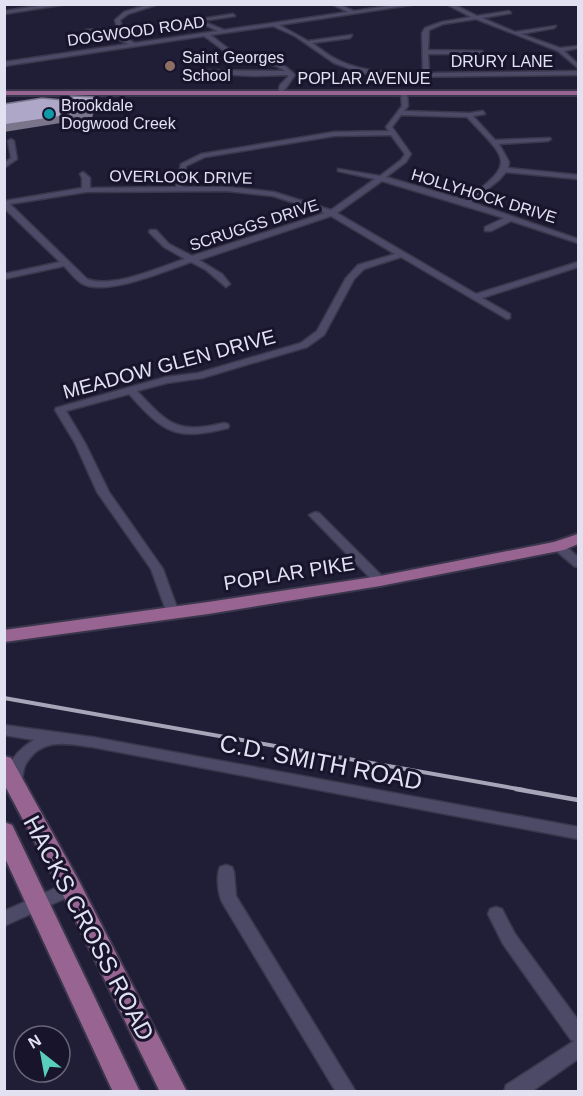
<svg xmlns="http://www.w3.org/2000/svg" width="583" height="1096" viewBox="0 0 583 1096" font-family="Helvetica,sans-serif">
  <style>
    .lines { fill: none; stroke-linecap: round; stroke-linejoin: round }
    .minor-casing { stroke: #3a374c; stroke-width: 3 }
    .major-casing { stroke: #3a374c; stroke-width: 4 }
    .minor { fill: #4c4a66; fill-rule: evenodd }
    .major { fill: #986491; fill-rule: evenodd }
    .rail-far1 { stroke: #a7a6b9; stroke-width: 4 }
    .rail { stroke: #a7a6b9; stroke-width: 4.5 }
    .shaded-wall { fill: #7a758b }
    .building { fill: #aea7c7; stroke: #7a758b; stroke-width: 1.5 }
    .education-dot { fill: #8d6e63; stroke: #17142c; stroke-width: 2 }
    .culture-dot { fill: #0f9aa8; stroke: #17142c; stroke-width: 2 }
    .labels { text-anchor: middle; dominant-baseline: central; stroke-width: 6; stroke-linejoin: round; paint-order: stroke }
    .far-street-label { font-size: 16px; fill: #e2e1f2; stroke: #17142c }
    .far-poi-label { font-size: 16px; fill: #e2e1f2; stroke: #17142c; text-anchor: start }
    .street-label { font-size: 20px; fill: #e2e1f2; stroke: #17142c }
    .near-street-label { font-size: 24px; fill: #e2e1f2; stroke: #17142c }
  </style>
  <rect width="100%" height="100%" fill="#201d36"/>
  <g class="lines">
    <defs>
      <g id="minor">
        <polygon points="52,4 67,4 4,14 4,11"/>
        <path d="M150 4H159L128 14 120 20 123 30 121 36 135 43 218 31 194 20 233 14 235 16 202 21 224 30 348 12 331 4H338L354 11 402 4H417L279 25 308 41 352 35 350 38 312 43C321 49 330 57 340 61 366 73 395 73 423 73L422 33 425 28 442 22 471 17 446 4H453L477 16 509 11 511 13 482 18 515 32 556 26 554 28 521 34 560 48 578 46V48L564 51 578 64V68L558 51 476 19 443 24 429 30 428 50 482 51 484 54H428L429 73 578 71V75L401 77 362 73 334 63 295 36 273 26 210 35C221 42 230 52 242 57 265 66 274 53 295 75L281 95 278 93 280 85 288 77V75L254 76 197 73 199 70 285 71C271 60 256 65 240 60 227 55 216 44 204 36L4 66V62L128 44 116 38 117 32 85 30 117 28 115 20 124 12Z"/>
        <path d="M404 91 407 93 408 106 404 111 469 113 483 111 485 114 473 116 495 140 550 138 551 139 548 141 499 144 509 162 508 168 578 175V179L506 172 499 180 471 202 578 239V243L511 221 491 231H485V227L504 218 382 181 337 213 476 294 578 262V267L482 298 510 314V318L507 319 401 257 364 269 354 279 324 335 307 347 202 378 167 383 137 391C169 425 177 434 224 423L228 424 229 426 228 428C175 441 164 433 129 394L66 411 85 443 109 492 163 569 179 613 173 617 168 616 151 569 97 492 75 443 55 410 56 408 166 377 198 373 301 343 317 331 346 278 358 265 395 254 331 216 199 260 222 274 230 284 226 287 206 270 191 262C167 270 104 298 81 283 75 279 69 271 64 266L4 279V274L60 262 4 208V201L82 188V178L80 174 83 172 90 178V188L176 187 181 164 201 154 334 132 389 131 386 127 402 106 401 93ZM401 115 467 117C507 160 518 162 465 200L386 177 406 162 411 154 392 127ZM391 135 405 154 401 160 380 176 338 169V171L375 179 331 210 274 192 227 187H183L186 166 205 157 334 136ZM227 191 273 196 325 213 192 256 169 244 156 230H150L149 232 164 247 185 259C159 267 113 289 87 279L10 204 86 192Z"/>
        <polygon points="11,139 14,141 17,159 4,168 4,163 11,158 8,141"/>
        <polygon points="315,512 319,513 384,578 386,581 384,584 376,584 311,517 309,515"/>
        <polygon points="558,542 562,543 578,557 578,567 574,566 554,549 552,546"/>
        <path d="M4 725 92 737 578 827V839L92 747C68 744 43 737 27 762 22 769 24 777 20 784L15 786 10 784C1 766 20 748 34 740L4 735Z"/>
        <path d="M226 865 232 867 234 872 236 896 356 1092H336L222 902C218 893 216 876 220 867Z"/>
        <polygon points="71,881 77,883 79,888 77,893 4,926 4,911"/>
        <polygon points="496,907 502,909 515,934 578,1020 578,1059 531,1092 504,1092 506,1085 574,1041 571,1040 503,944 488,914 490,909"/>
      </g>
      <g id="major">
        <rect x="4" y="91" width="574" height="4"/>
        <polygon points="578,534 578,544 564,550 380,586 208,614 4,642 4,630 208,602 380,576 554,542"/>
        <polygon points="4,756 11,758 79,881 187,1092 160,1092 63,895 4,784"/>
        <polygon points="4,822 12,825 15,831 140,1092 113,1092 4,856"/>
      </g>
    </defs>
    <!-- minor casing -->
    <use href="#minor" class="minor-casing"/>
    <!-- major casing -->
    <use href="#major" class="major-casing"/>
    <!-- minor -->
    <use href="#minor" class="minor"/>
    <!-- major -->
    <use href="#major" class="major"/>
    <!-- rail-far1 -->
    <polyline class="rail-far1" points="4,698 524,790"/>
    <!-- rail -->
    <polyline class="rail" points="516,789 578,800"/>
  </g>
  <!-- shaded-wall -->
  <polygon class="shaded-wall" points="95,97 96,103 92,118 4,132 4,125"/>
  <!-- building -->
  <polygon class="building" points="71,96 95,97 92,112 4,125 4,104 42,98 75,101"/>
  <!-- markers -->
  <circle class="education-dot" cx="170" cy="66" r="6"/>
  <circle class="culture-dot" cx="49" cy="114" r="6"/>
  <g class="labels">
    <!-- far-street labels -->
    <g class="far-street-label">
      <text transform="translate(136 31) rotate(-8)">DOGWOOD ROAD</text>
      <text x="502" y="61">DRURY LANE</text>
      <text x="364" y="78">POPLAR AVENUE</text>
      <text transform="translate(181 177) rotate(1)">OVERLOOK DRIVE</text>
      <text transform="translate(484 196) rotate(17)">HOLLYHOCK DRIVE</text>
      <text transform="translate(254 225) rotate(-18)">SCRUGGS DRIVE</text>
    </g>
    <!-- far-poi labels -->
    <g class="far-poi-label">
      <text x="182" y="57">Saint Georges<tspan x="182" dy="18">School</tspan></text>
      <text x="61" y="105">Brookdale<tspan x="61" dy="18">Dogwood Creek</tspan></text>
    </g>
    <!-- street labels -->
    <g class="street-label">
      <text transform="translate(169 364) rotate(-15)">MEADOW GLEN DRIVE</text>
      <text transform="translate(289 573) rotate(-9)">POPLAR PIKE</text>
    </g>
    <!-- near-street labels -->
    <g class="near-street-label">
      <text transform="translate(321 762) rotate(11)">C.D. SMITH ROAD</text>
      <text transform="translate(89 928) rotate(62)">HACKS CROSS ROAD</text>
    </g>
  </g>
  <!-- border -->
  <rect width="583" height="1096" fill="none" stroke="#e2e1f2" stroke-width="12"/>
  <!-- north arrow -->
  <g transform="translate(42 1054) rotate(329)"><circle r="28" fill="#17142c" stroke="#68667b" stroke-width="1.5"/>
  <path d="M0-4.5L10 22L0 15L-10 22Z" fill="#59cebe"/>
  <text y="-9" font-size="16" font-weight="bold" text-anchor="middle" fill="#e2e1f2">N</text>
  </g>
</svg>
